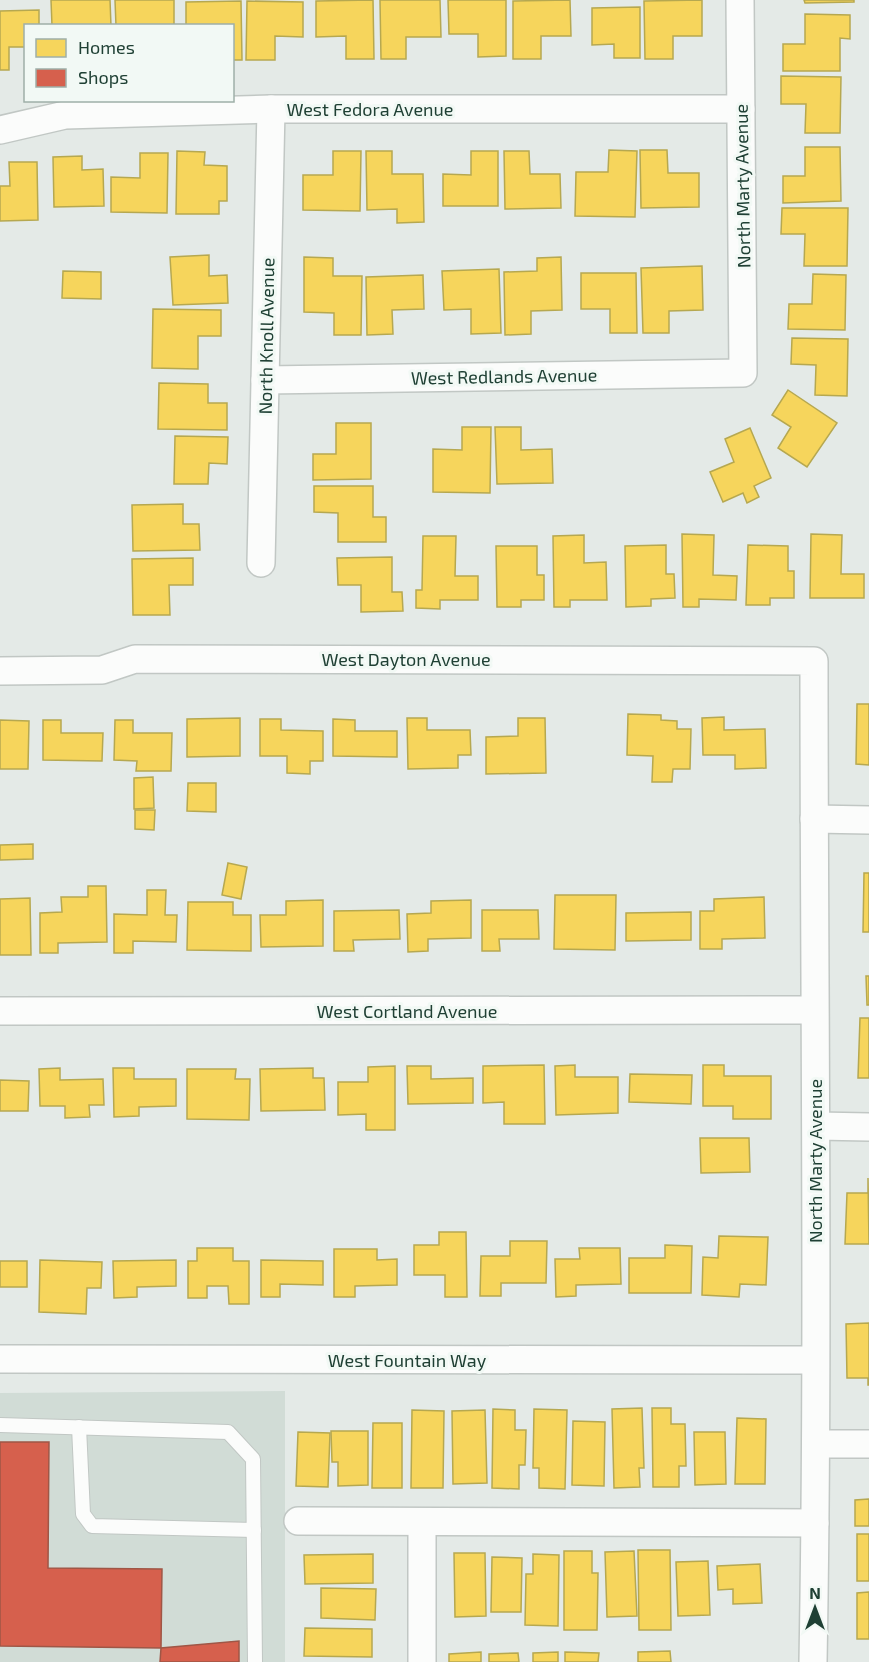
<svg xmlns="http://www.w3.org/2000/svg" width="869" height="1662" viewBox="0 0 869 1662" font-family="'Exo 2',sans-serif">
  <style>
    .built { fill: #d1dcd6 }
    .homes { fill: #f6d55c; stroke: #b6a850; stroke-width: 1.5 }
    .shops { fill: #d6604d; stroke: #9f5646; stroke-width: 1.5 }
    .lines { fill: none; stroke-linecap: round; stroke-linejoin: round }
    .service-casing { stroke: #c1c7c4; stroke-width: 16 }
    .minor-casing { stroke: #c1c7c4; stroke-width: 30 }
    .service { stroke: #fbfcfb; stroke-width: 14 }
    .minor { stroke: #fbfcfb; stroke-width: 27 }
    .labels { text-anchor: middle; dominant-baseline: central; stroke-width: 6; stroke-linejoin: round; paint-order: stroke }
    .street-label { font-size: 18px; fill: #1f4034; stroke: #f2f9f5 }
  </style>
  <rect width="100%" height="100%" fill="#e4eae7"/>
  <!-- built -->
  <polygon class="built" points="285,1391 285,1662 0,1662 0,1393"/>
  <!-- homes -->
  <g class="homes">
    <polygon points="51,0 110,0 111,26 52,26"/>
    <polygon points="115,0 174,0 174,26 116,26"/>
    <polygon points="373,0 374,59 346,59 346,36 316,37 316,1"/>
    <polygon points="380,0 440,0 441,37 406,37 406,59 381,59"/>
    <polygon points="448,0 506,0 506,56 478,57 478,34 449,34"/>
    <polygon points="570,0 571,36 541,36 541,59 513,59 513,1"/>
    <polygon points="702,0 702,36 673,36 673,59 645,59 644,1"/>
    <polygon points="804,0 854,0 854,2 805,3"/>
    <polygon points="241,1 242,60 232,60 232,26 186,26 186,2"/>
    <polygon points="247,1 303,2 303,37 275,36 275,60 246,60"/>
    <polygon points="640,7 640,58 614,58 614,44 592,45 592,8"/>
    <polygon points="39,10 39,26 26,26 26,47 9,47 9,70 0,70 0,11"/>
    <polygon points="805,14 850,15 850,39 840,38 840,71 783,71 783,44 805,44"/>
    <polygon points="781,76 841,77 840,133 805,133 806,104 781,104"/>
    <polygon points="805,147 840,147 841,201 783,203 783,176 805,176"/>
    <polygon points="609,150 637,151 635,217 575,216 576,172 608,172"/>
    <polygon points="640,150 667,150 668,173 699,173 699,207 641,208"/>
    <polygon points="177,151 205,152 204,165 227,166 227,201 219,201 219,214 176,214"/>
    <polygon points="333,151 361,151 360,211 303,210 303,175 333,175"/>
    <polygon points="366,151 392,151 392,174 423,174 424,222 397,223 397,209 367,210"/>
    <polygon points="471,151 498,151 498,206 443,206 443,174 471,175"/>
    <polygon points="504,151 529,151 530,174 560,174 561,208 505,209"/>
    <polygon points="140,153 168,153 167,213 111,212 111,177 140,178"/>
    <polygon points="82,156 82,170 103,169 104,206 54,207 53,157"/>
    <polygon points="9,162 37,162 38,220 0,221 0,186 10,186"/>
    <polygon points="782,208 848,208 847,266 804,266 805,234 781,234"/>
    <polygon points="209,255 209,276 227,275 228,303 173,305 170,257"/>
    <polygon points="304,257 333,258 333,276 362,276 361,335 334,335 334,313 304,312"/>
    <polygon points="561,257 562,310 531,311 531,334 505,335 504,272 537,271 537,258"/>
    <polygon points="702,266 703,310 669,311 669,333 643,333 641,268"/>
    <polygon points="499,269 501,333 471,334 471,309 444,310 442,271"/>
    <polygon points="63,271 101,272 101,299 62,298"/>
    <polygon points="581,273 636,273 637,333 610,333 610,309 581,309"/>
    <polygon points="813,274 846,275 845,330 788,329 789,304 812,304"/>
    <polygon points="423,275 424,309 392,310 393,334 367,335 366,277"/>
    <polygon points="153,309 221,310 221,336 198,336 198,369 152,368"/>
    <polygon points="792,338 848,339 847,396 815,395 816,365 791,364"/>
    <polygon points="159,383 208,384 208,403 227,403 227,430 158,429"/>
    <polygon points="788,390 837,423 807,467 778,448 791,427 772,415"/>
    <polygon points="336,423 371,423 371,479 313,480 313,454 336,454"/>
    <polygon points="462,427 491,427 490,493 433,492 433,449 462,450"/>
    <polygon points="495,427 521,427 521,450 552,449 553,483 497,484"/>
    <polygon points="750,428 771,478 754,486 759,497 747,503 743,493 723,502 710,472 734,462 725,439"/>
    <polygon points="175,436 228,437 227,464 209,463 208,484 174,484"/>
    <polygon points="314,486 373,486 373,517 386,517 386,542 338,542 338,513 314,512"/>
    <polygon points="183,504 183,524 199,524 200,550 133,551 132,505"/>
    <polygon points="682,534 714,535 713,575 737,576 736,600 699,599 699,607 683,607"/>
    <polygon points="811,534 842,535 841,574 864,574 864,598 810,598"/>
    <polygon points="584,535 584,563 606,562 607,600 570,600 570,607 554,607 553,536"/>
    <polygon points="423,536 456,536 455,576 478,576 478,600 440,600 440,609 416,608 416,590 422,590"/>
    <polygon points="666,545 666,574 674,574 675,598 651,599 651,606 626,607 625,546"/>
    <polygon points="748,545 788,546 788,571 794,571 794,598 770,598 770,605 746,605"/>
    <polygon points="496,546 537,546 537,575 544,575 544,600 521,600 521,607 497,607"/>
    <polygon points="392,557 392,592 402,592 403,611 361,612 361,585 338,585 337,558"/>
    <polygon points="193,558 193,585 169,585 170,615 133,615 132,559"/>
    <polygon points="857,704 869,704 869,765 856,764"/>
    <polygon points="628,714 661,715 661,720 677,721 677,729 691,729 690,769 673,769 672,782 652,782 653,756 627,755"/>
    <polygon points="724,717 724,730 765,729 766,768 735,769 735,755 703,755 702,718"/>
    <polygon points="240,718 240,756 187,757 187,719"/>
    <polygon points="407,718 427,718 427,730 470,730 471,755 458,755 458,768 408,769"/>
    <polygon points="518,718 545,718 546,773 486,774 486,737 518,736"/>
    <polygon points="260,719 281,719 281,730 323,731 323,761 310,761 310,774 287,773 287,756 260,756"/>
    <polygon points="333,719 355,720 355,731 397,731 397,757 333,756"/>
    <polygon points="0,720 29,721 28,769 0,769"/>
    <polygon points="43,720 61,720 61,733 103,733 102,761 43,760"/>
    <polygon points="115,720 133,720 133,733 172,733 171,771 136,771 137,761 114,760"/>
    <polygon points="153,777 154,808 134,809 134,778"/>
    <polygon points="188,783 216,783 216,812 187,811"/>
    <polygon points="135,810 155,810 154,830 135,829"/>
    <polygon points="33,844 33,859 0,860 0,845"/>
    <polygon points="228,863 247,867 241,899 222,895"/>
    <polygon points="864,873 869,873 869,932 863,932"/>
    <polygon points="88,886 106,886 107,942 58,943 58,953 40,953 40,913 62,912 61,897 88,897"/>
    <polygon points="147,890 166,890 165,915 177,915 176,942 133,941 133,953 114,953 114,914 147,915"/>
    <polygon points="555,895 616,895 615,950 554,949"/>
    <polygon points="764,897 765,938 722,939 722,949 700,949 700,911 714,911 714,899"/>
    <polygon points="30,898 31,955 0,955 0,899"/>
    <polygon points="323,900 323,946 261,947 260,915 286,915 286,901"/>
    <polygon points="471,900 471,938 428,939 428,951 408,952 407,914 431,913 431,901"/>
    <polygon points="188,902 233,902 233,915 251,915 251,951 187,950"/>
    <polygon points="399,910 400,939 353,940 354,951 334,951 334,911"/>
    <polygon points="482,910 538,910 539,939 499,939 500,951 482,951"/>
    <polygon points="691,912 691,940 626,941 626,913"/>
    <polygon points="866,976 869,976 869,1005 867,1005"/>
    <polygon points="860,1018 869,1018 869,1078 858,1078"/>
    <polygon points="544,1065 545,1124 504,1124 504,1102 483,1103 483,1066"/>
    <polygon points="575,1065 575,1077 618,1077 618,1113 556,1115 555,1066"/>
    <polygon points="703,1065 724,1065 724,1076 771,1076 771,1119 733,1119 733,1106 703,1106"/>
    <polygon points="395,1066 395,1130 366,1130 366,1114 338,1115 338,1082 368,1082 368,1067"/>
    <polygon points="407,1066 431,1066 431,1079 473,1078 473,1103 408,1104"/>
    <polygon points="60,1068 60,1080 103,1079 104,1105 89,1105 90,1117 65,1118 65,1106 40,1106 39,1069"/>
    <polygon points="113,1068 134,1068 134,1079 176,1079 176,1106 139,1107 139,1116 114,1117"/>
    <polygon points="313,1068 313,1078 324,1078 325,1110 261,1111 260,1069"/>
    <polygon points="187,1069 236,1069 235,1079 250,1079 249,1120 187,1119"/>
    <polygon points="630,1074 692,1075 691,1104 629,1102"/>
    <polygon points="0,1080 29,1081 28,1111 0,1111"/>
    <polygon points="700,1138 749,1138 750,1172 701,1173"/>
    <polygon points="868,1178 869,1244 845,1244 847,1193 868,1193"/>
    <polygon points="439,1232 466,1232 467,1297 445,1297 445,1275 414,1275 414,1245 439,1245"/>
    <polygon points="719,1236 768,1237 766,1285 740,1284 739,1297 702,1295 703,1257 718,1258"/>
    <polygon points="510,1241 547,1241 546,1283 501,1283 501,1296 480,1296 481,1256 510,1256"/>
    <polygon points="665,1245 692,1246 691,1293 629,1293 629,1258 665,1258"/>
    <polygon points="197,1248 233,1248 233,1261 249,1261 249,1304 229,1304 228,1286 207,1286 207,1298 188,1298 188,1261 197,1261"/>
    <polygon points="579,1248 620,1248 621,1284 576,1285 576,1296 556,1297 555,1259 580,1259"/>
    <polygon points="334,1249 377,1249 377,1260 397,1259 397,1285 355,1286 355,1297 334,1297"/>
    <polygon points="40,1260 102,1262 101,1288 87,1288 86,1314 39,1312"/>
    <polygon points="176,1260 176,1286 137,1287 137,1297 114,1298 113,1261"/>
    <polygon points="261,1260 323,1261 323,1285 280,1284 280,1297 261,1297"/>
    <rect x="0" y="1261" width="27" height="26"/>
    <polygon points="869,1323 869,1385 868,1385 868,1378 847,1378 846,1324"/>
    <polygon points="642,1408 644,1468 639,1468 640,1487 614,1488 612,1409"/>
    <polygon points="652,1408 671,1408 671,1424 685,1424 686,1466 679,1466 679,1487 653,1487"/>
    <polygon points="493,1409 515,1410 515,1430 526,1430 525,1465 519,1465 519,1489 492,1488"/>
    <polygon points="534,1409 567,1410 565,1489 539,1488 539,1468 533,1468"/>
    <polygon points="412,1410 444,1411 443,1488 411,1488"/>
    <polygon points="485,1410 487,1483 453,1484 452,1411"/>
    <polygon points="737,1418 766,1419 765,1484 735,1484"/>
    <polygon points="573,1421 605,1422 604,1486 572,1485"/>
    <polygon points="373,1423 402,1423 402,1488 372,1488"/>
    <polygon points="331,1431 368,1431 368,1485 338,1486 338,1462 332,1462"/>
    <polygon points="298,1432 330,1433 328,1487 296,1486"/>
    <polygon points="694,1432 725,1432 726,1484 695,1485"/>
    <polygon points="869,1499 869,1526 855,1526 855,1500"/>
    <rect x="857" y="1534" width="12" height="47"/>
    <polygon points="638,1550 670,1550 671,1630 639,1630"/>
    <polygon points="564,1551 592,1551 592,1573 598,1573 597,1630 564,1630"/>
    <polygon points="634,1551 637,1616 607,1617 605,1552"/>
    <polygon points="454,1553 485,1553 486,1616 455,1617"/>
    <polygon points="373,1554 373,1583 305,1584 304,1555"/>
    <polygon points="533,1554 559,1555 558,1626 525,1625 526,1574 533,1574"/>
    <polygon points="492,1557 522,1558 521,1612 491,1612"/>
    <polygon points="708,1561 710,1615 678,1616 676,1562"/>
    <polygon points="760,1564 762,1603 733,1604 733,1589 718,1590 717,1566"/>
    <polygon points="321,1588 376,1589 375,1620 321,1618"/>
    <polygon points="869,1592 869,1639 857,1639 857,1593"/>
    <polygon points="305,1628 372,1629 372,1657 304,1656"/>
    <polygon points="670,1651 671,1662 638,1662 638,1652"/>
    <polygon points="481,1652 481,1662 449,1662 449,1654"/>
    <polygon points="558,1652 558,1662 533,1662 533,1653"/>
    <polygon points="565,1652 599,1653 598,1662 565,1662"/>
    <polygon points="518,1653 519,1662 489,1662 489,1654"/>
  </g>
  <!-- shops -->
  <g class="shops">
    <polygon points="0,1442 49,1442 48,1568 162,1569 161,1648 0,1646"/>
    <polygon points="239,1641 239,1662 160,1662 161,1648"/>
  </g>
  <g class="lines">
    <defs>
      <g id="service">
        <polyline points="0,1425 228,1432 253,1459 255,1662"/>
        <polyline points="79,1427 83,1514 92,1526 254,1530"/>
      </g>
      <g id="minor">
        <polyline points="0,130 65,115 271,109 741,109"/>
        <polyline points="265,380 743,373 740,0"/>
        <polyline points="261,563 271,109"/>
        <path d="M0 671 102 670 135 659 814 661C814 994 819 1328 813 1662"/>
        <polyline points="814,819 869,820"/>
        <polyline points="0,1011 814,1010"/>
        <polyline points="817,1126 869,1127"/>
        <polyline points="0,1359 814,1360"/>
        <polyline points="817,1444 869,1444"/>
        <polyline points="298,1521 815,1523"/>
        <polyline points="422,1522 422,1662"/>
      </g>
    </defs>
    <!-- service casing -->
    <use href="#service" class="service-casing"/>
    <!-- minor casing -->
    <use href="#minor" class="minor-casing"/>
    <!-- service -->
    <use href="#service" class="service"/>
    <!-- minor -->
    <use href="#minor" class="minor"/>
  </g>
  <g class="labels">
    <!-- street labels -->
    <g class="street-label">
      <text x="370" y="109">West Fedora Avenue</text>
      <text transform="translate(742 186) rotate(-91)">North Marty Avenue</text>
      <text transform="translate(266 336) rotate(-89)">North Knoll Avenue</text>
      <text transform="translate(504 376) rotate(-1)">West Redlands Avenue</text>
      <text x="406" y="659">West Dayton Avenue</text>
      <text x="407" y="1011">West Cortland Avenue</text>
      <text transform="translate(815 1161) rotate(-90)">North Marty Avenue</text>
      <text x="407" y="1360">West Fountain Way</text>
    </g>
  </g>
  <!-- legend -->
  <rect x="24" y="24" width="210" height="78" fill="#f2f9f5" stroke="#9eafa8" stroke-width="1.5"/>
  <rect x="36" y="39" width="30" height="18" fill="#f6d55c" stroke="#9eafa8" stroke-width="1.5"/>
  <text x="78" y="54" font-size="18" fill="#1f4034">Homes</text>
  <rect x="36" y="69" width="30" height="18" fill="#d6604d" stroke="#9eafa8" stroke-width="1.5"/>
  <text x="78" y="84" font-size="18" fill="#1f4034">Shops</text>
  <!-- north arrow -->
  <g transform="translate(815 1608)" stroke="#f2f9f5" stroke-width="4.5" paint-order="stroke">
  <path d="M0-4.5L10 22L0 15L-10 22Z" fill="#1f4034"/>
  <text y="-9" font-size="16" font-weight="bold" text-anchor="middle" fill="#1f4034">N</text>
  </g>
</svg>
